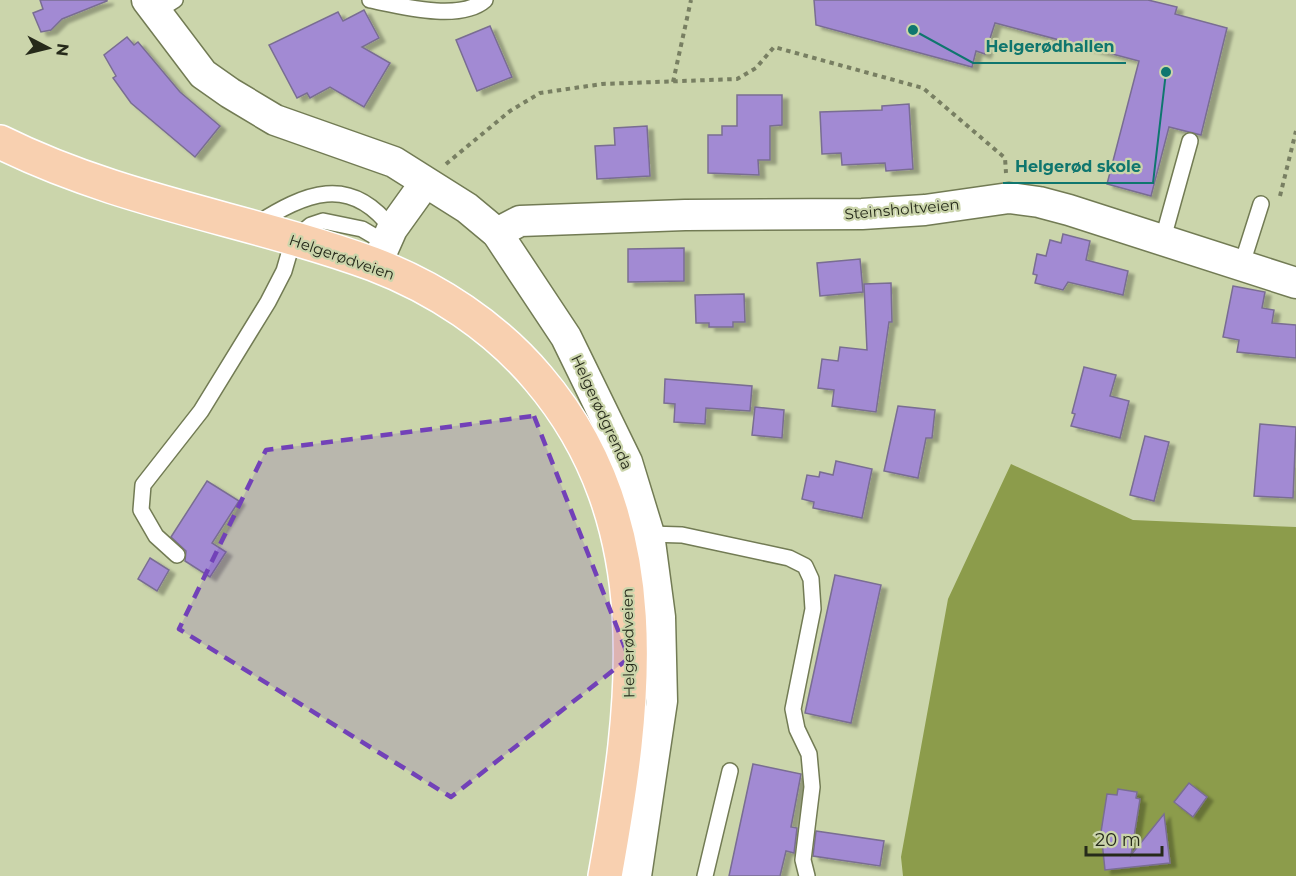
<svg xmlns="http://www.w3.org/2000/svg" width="1296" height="876" viewBox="0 0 1296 876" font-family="Montserrat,sans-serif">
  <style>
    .forest { fill: #8c9c4b }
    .building { fill: #a28ad3; stroke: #796d92; stroke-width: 1.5; filter: url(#shadow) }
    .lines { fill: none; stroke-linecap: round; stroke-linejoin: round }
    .service-casing { stroke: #727b54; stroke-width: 18 }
    .minor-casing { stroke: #727b54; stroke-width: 33 }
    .primary-casing { stroke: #fff; stroke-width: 36 }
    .path { stroke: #787f62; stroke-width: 4; stroke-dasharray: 4.5 4.5; stroke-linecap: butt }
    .service { stroke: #fff; stroke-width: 15 }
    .minor { stroke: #fff; stroke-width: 30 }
    .primary { stroke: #f8d0b0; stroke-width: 33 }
    .marked { fill: #7241b8; fill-opacity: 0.2; stroke: #7241b8; stroke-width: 4.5; stroke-dasharray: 12 8; stroke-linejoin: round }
    .labels { text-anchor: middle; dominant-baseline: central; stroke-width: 4.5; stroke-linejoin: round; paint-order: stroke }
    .street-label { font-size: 15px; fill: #262a1a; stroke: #cbd5ab }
    .leader { fill: none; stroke: #0f766e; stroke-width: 2 }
    .callout-dot { fill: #0f766e; stroke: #cbd5ab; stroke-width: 2 }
    .callout-label { font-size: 16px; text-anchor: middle; font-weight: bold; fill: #0f766e; stroke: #cbd5ab; stroke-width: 4.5; stroke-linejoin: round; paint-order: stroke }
  </style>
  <defs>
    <filter id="shadow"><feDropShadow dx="6" dy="4" stdDeviation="1.5" flood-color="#0004"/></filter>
  </defs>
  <rect width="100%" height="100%" fill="#cbd5ab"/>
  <!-- forest -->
  <polygon class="forest" points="1011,464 1133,520 1296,527 1296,876 903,876 901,857 948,599"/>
  <!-- building -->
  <g class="building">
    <polygon points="40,0 107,0 107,1 62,19 51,30 41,32 33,13 43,9"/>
    <polygon points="814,0 1148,0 1177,7 1175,14 1227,28 1201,135 1169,127 1151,196 1107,184 1139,61 995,23 985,54 976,51 972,67 816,25"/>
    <polygon points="364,10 379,38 362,47 390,63 364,107 330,87 310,98 307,93 297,98 269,45 338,12 343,21"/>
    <polygon points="490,26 512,77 477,91 456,40"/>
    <polygon points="127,37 134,45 138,42 180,92 220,126 195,157 131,103 113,78 116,76 104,55"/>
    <polygon points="737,95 782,95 782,125 770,126 770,160 758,160 759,175 708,173 708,135 722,135 722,126 737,126"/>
    <polygon points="909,104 913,169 886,171 885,163 842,165 841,153 822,154 820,112 882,110 882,106"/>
    <polygon points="647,126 650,176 597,179 595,146 615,145 614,128"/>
    <polygon points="1063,234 1090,241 1086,260 1128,271 1123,295 1068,282 1063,290 1035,283 1037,275 1033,274 1037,254 1046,256 1050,240 1061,243"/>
    <polygon points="684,248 684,281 628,282 628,249"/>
    <polygon points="860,259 863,292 820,296 817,263"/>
    <polygon points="891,283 892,322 889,322 876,412 832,406 834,390 818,388 822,359 838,361 840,347 867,350 864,284"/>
    <polygon points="1233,286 1265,292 1262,308 1274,310 1272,323 1296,325 1296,358 1237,352 1239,340 1223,337"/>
    <polygon points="744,294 745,322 733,322 733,327 709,327 709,323 696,323 695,295"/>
    <polygon points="1084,367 1116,375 1110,396 1129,401 1120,438 1071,426 1075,414 1072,413"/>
    <polygon points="665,379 752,386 750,411 706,408 705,424 674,422 675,404 664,403"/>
    <polygon points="898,406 935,410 932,438 926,438 918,478 884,471"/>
    <polygon points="755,407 784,410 782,438 752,435"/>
    <polygon points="1260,424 1296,427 1293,498 1254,496"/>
    <polygon points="1145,436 1169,442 1154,501 1130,495"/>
    <polygon points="836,461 872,469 862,518 813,508 814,502 802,499 807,475 819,477 820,472 833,475"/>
    <polygon points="207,481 239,501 212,543 226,552 210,577 185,561 186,551 171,537"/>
    <polygon points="150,558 169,570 157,591 138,579"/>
    <polygon points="835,575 881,585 851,723 805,713"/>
    <polygon points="753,764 801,774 791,827 797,828 794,853 786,851 780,876 729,876"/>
    <polygon points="1189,783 1207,797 1193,817 1174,802"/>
    <polygon points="1118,789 1137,792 1136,798 1140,799 1131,855 1164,814 1170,863 1105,870 1101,832 1107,794 1117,795"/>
    <polygon points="816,831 884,841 880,866 813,856"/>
  </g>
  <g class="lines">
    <defs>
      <g id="service">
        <path d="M370 0C400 6 460 22 485 0"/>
        <polyline points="156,12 175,0"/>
        <path d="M255 225C305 193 350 173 392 229"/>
        <polyline points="1162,242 1190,141"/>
        <polyline points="1241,267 1261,204"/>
        <polyline points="649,534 682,535 789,558 805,566 811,579 813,609 793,709 797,729 809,754 812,787 803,860 807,876"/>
        <polyline points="177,555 156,536 141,510 143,485 201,411 268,302 284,271 293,240 311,225 323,221 362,229 386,243"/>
        <polyline points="705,876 730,771"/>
      </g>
      <g id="minor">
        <polyline points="147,0 203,74 230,93 275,120 394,162 467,208 497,233 566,337 627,462 649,534 660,617 662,701 636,876"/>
        <polyline points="497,233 520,221 685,215 862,214 925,210 1009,198 1039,202 1069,210 1296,283"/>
        <polyline points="376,265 392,229 425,183"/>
      </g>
      <path id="primary" d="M0 142C121 202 249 219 373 264 436 288 495 327 538 378 661 522 636 704 605 876"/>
    </defs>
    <!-- service casing -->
    <use href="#service" class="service-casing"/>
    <!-- minor casing -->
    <use href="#minor" class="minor-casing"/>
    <!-- primary casing -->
    <use href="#primary" class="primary-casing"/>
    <!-- path -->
    <g class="path">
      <polyline points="673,82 691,0"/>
      <polyline points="446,164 510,111 540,93 602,84 737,79 756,68 774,47 923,88 1005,158 1006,173"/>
      <polyline points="1280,196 1296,131"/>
    </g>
    <!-- service -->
    <use href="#service" class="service"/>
    <!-- minor -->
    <use href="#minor" class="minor"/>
    <!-- primary -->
    <use href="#primary" class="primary"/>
  </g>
  <!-- marked area -->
  <path class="marked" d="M534 416 629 658 451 797 179 629 266 450Z"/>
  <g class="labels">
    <!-- street labels -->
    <g class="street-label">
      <text transform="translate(902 209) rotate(-5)">Steinsholtveien</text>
      <text transform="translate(342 257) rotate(19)">Helgerødveien</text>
      <text transform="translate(602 412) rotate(65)">Helgerødgrenda</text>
      <text transform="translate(628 643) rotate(-91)">Helgerødveien</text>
    </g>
  </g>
  <!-- callouts -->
  <path class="leader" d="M913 30L973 63H1126M1166 72L1153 183H1003"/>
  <g class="callout-dot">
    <circle cx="913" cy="30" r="6"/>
    <circle cx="1166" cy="72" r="6"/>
  </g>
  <g class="callout-label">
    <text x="1050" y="52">Helgerødhallen</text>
    <text x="1078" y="172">Helgerød skole</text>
  </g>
  <!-- north arrow -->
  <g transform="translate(48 48) rotate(97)" stroke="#cbd5ab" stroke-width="4.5" paint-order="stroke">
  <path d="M0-4.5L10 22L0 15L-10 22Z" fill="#262a1a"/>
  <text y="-9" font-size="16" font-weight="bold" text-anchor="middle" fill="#262a1a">N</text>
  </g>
  <!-- scale -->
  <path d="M1086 846v9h76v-9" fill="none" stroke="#262a1a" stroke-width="3"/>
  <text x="1095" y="846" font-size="18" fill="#262a1a" stroke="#cbd5ab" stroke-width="4.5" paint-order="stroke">20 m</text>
</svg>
